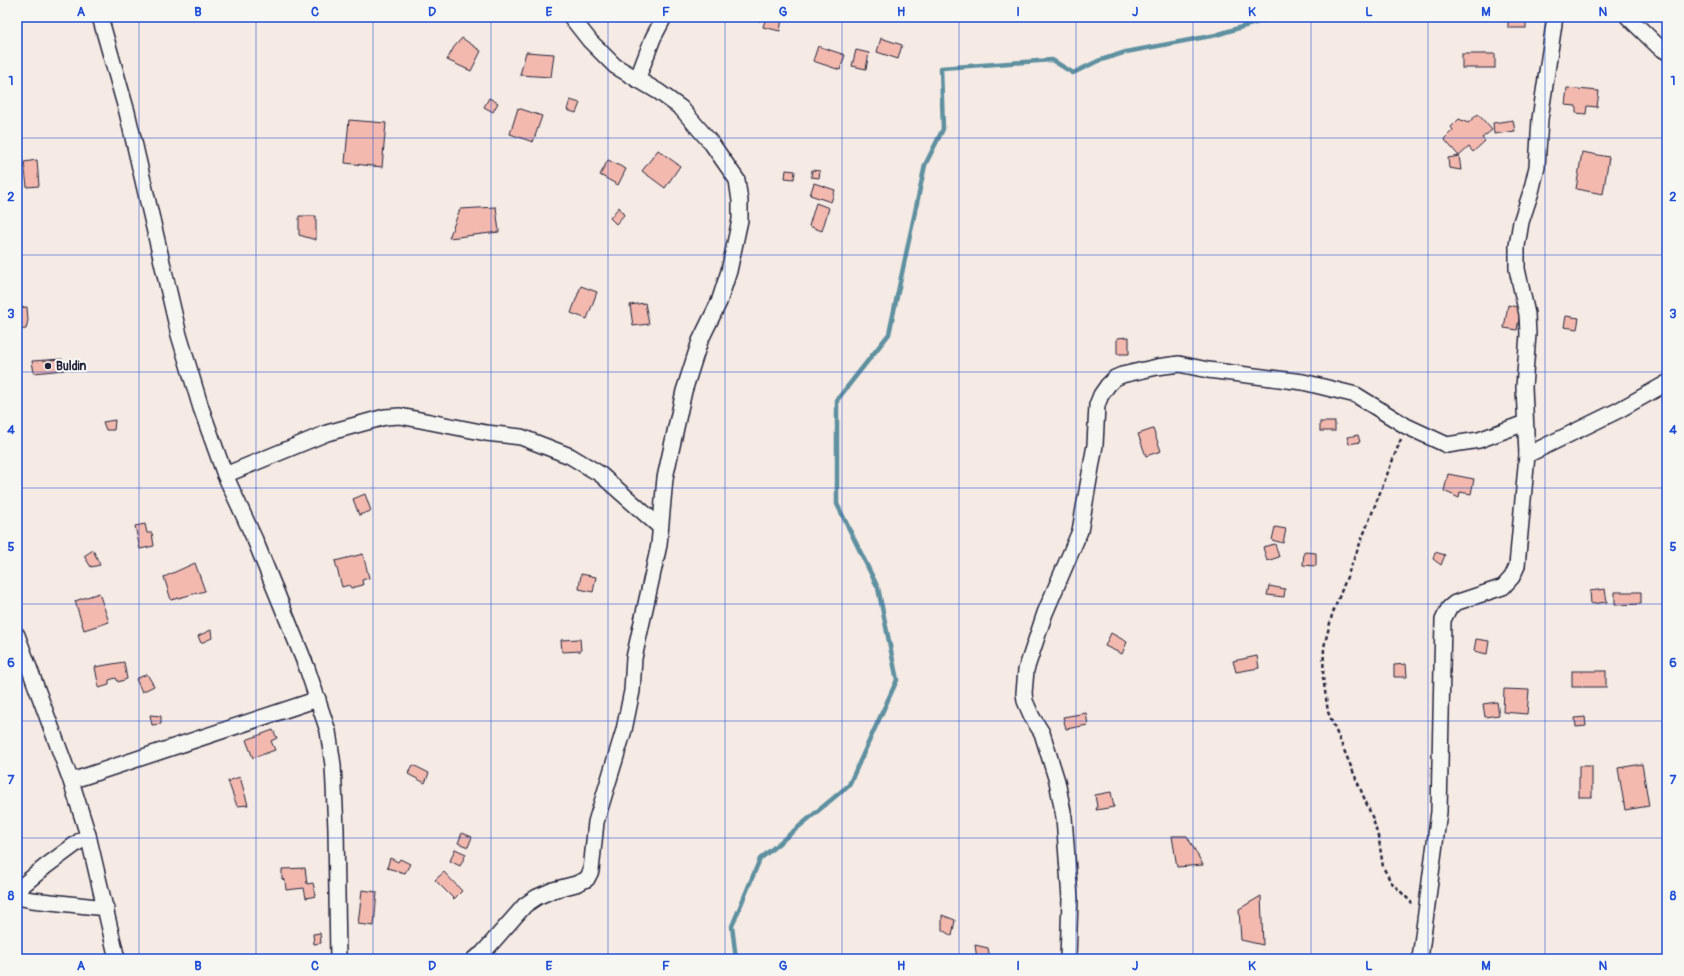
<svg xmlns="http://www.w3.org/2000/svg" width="1684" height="976" viewBox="0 0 1684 976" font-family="Pangolin,sans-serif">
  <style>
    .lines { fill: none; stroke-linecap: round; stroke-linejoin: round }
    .stream { stroke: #5f90a0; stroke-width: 4.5 }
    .building { fill: #f3b9ae; stroke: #22223b }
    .minor-casing { stroke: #22223b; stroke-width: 18 }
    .path { stroke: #22223b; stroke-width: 2.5; stroke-dasharray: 4 3; stroke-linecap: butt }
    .minor { stroke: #f6f6f2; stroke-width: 15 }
    .grid { fill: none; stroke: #1d4ed8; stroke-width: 1; stroke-opacity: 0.55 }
    .poi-dot { fill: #22223b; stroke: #f6f6f2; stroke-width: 1.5 }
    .labels { text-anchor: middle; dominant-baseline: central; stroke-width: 4; stroke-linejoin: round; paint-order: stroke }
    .poi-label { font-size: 12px; font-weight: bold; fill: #22223b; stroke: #f6f6f2; text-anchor: start }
    .neatline { fill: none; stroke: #1d4ed8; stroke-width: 1.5 }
    .grid-label { font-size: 13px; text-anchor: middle; font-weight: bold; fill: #1d4ed8 }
  </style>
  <rect width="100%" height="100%" fill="#f5eae4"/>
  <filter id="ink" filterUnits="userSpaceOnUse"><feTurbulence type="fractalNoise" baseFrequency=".025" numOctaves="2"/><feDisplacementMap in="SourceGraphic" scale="8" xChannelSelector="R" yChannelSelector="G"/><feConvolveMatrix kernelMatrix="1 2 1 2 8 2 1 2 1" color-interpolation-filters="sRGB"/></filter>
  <g filter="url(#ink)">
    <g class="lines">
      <!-- stream -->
      <polyline class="stream" points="736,959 732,926 760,859 849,785 897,680 878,588 837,504 837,400 889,334 925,165 943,129 941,68 1052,60 1073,73 1098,61 1126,52 1216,35 1274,17"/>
    </g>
    <!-- building -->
    <g class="building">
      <polygon points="748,17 761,17 760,21"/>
      <polygon points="766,17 782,19 780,31 763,27"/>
      <rect x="1508" y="17" width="18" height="11"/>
      <polygon points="462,38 481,51 471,71 447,60 454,47"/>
      <polygon points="881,38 902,45 898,59 877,52"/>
      <polygon points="818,46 845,55 840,70 813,61"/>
      <polygon points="856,50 869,53 866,69 852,66"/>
      <polygon points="526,52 554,54 551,77 520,75"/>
      <rect x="1462" y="54" width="33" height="14"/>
      <polygon points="1567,88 1599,91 1597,107 1587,106 1586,114 1576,113 1576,106 1565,105"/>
      <polygon points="489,98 498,103 493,112 484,107"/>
      <polygon points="570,100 580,103 576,113 567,110"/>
      <polygon points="518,108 542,116 533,142 510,134"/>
      <polygon points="1478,114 1492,130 1482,138 1485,141 1473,152 1469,147 1459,156 1444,139 1453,130 1451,127 1459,119 1468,123"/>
      <polygon points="349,120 386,123 382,167 345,163"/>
      <polygon points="1513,120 1515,131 1494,134 1493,123"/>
      <polygon points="658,150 680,166 665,188 642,171"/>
      <polygon points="1582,152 1609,157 1603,194 1576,189"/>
      <polygon points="1459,156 1461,170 1449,168 1448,158"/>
      <polygon points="37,160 39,186 27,187 24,162"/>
      <polygon points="608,160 626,169 618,185 600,175"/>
      <polygon points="786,170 795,171 794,179 785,178"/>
      <polygon points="812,170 820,171 819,178 811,177"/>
      <polygon points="814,183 835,190 831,202 810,195"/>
      <polygon points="816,203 829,208 822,231 809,226"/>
      <polygon points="496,207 499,232 449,238 460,209"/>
      <polygon points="619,207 624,215 616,224 610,218"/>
      <polygon points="299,216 316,216 316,240 299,235"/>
      <polygon points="581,286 597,292 587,319 571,313"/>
      <polygon points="645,303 649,324 633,326 630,305"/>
      <polygon points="1508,305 1521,308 1517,330 1504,328"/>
      <polygon points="27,307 28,320 26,329 17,330 17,308"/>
      <polygon points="1566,316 1579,318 1577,329 1564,327"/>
      <polygon points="1129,337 1129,354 1117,354 1117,338"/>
      <polygon points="62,359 64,370 34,373 32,361"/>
      <polygon points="115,420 114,430 106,430 103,422"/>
      <rect x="1320" y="422" width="15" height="9"/>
      <polygon points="1153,429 1161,451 1146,456 1138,434"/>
      <polygon points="1358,435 1360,442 1349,444 1347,437"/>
      <polygon points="1448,474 1474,479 1471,494 1460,492 1459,498 1444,491"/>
      <polygon points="365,494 371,511 359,515 353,499"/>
      <polygon points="145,524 147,533 152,533 154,546 140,549 135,526"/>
      <polygon points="1275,527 1286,529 1283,543 1272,540"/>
      <polygon points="1275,544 1279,557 1267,561 1263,547"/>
      <polygon points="93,550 100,565 91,567 84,556"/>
      <polygon points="1304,552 1316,553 1316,566 1303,565"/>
      <polygon points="1435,552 1445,555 1441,565 1433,559"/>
      <polygon points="363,554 369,578 362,580 363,585 351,588 349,585 342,587 335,561"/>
      <polygon points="195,563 205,591 171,600 164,577"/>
      <polygon points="581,574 596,577 593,592 579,589"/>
      <polygon points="1269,586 1285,589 1284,597 1267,595"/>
      <polygon points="1605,589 1607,602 1591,604 1590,591"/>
      <polygon points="1615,592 1641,592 1641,604 1615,605"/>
      <polygon points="99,593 109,622 84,630 75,601"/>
      <polygon points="211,630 212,638 201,643 198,636"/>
      <polygon points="1111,633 1127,642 1122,654 1105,646"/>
      <polygon points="580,639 581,651 562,652 561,640"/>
      <polygon points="1476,639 1489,641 1487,654 1474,651"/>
      <polygon points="1257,656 1259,668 1236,672 1233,661"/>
      <polygon points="124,662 127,679 118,682 116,678 109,680 109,685 99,688 95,667"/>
      <polygon points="1406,664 1407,677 1394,677 1394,665"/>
      <rect x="1572" y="671" width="34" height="16"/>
      <polygon points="147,674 154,686 142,692 136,679"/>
      <polygon points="1504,689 1529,690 1527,714 1503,712"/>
      <polygon points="1497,702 1499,715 1485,717 1483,704"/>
      <polygon points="1086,713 1088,725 1066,729 1063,717"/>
      <polygon points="150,715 161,716 161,724 152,725"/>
      <polygon points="1585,717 1586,726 1576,727 1575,718"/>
      <polygon points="273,730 277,738 271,741 275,750 253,758 246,740"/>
      <polygon points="1642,764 1649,806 1625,810 1618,768"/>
      <polygon points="413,765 429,773 425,783 408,774"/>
      <rect x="1579" y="766" width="13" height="31"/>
      <polygon points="240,777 248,805 237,806 228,781"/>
      <polygon points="1111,792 1114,807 1096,810 1097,807 1095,795"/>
      <polygon points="462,833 472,837 468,847 458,843"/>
      <polygon points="1172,836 1187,836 1203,865 1177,867"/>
      <polygon points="455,849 466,854 460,866 450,861"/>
      <polygon points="390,858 398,862 400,859 410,864 405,873 387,868"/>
      <polygon points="305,868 307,884 313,883 316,896 306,898 304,888 286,890 285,880 282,879 282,869"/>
      <polygon points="444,872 462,891 454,899 435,880"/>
      <polygon points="362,890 377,892 374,926 358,924"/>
      <polygon points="1261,896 1263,945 1241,940 1239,909"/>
      <polygon points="942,915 955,920 952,936 942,930"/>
      <polygon points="320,933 321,943 314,944 313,934"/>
      <polygon points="975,945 988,948 990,959 977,959"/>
    </g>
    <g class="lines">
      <defs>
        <g id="minor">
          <polyline points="100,17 127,112 179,335 201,408 225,475 255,540 307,668 328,731 333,765 336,829 338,959"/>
          <polyline points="1628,17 1659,47 1667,52"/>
          <polyline points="637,80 653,38 664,17"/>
          <polyline points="1527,455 1524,387 1528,334 1527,314 1517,269 1517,246 1521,222 1531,192 1537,167 1540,119 1555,17"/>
          <polyline points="225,475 327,433 385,417 400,416 486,433 521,437 570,456 600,474 660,527"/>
          <polyline points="17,635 71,781 88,835 117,959"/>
          <polyline points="71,781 318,699"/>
          <polyline points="17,890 46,866 88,835"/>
          <polyline points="17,897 32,900 106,908"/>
          <polyline points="474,959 482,954 525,905 537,897 553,890 576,884 587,879 591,871 596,822 624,730 632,691 634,658 659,545 665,478 684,391 700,341 719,302 729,271 740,220 740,201 737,180 712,144 681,108 659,92 615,66 590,41 571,17"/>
          <polyline points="1068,959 1070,899 1064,817 1057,781 1042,733 1032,717 1025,701 1024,693 1026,670 1045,613 1080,531 1095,445 1097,405 1101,395 1108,385 1115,378 1122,375 1157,367 1179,364 1208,370 1303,382 1356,395 1406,426 1447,445 1479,440 1525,423"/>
          <polyline points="1420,959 1439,812 1443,620 1449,608 1455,603 1503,587 1512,577 1517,566 1527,455 1619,410 1667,383"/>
        </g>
      </defs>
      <!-- minor casing -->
      <use href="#minor" class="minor-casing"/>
      <!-- path -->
      <polyline class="path" points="1401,439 1332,615 1324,647 1323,677 1328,712 1373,819 1379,840 1383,867 1391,882 1412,903"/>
      <!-- minor -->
      <use href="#minor" class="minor"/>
    </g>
  </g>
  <!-- grid -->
  <path class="grid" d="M139 17V959M256 17V959M373 17V959M491 17V959M608 17V959M725 17V959M842 17V959M959 17V959M1076 17V959M1193 17V959M1311 17V959M1428 17V959M1545 17V959M17 138H1667M17 255H1667M17 372H1667M17 488H1667M17 604H1667M17 721H1667M17 838H1667"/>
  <!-- markers -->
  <circle class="poi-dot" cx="48" cy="366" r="4"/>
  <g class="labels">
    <!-- poi labels -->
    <g class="poi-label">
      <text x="56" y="366">Buldin</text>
    </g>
  </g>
  <!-- margin -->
  <rect width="1684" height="976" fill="none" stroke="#f6f6f2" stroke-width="44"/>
  <rect x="22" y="22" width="1640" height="932" class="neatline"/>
  <g class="grid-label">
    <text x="81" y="16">A</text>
    <text x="198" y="16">B</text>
    <text x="315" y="16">C</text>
    <text x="432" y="16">D</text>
    <text x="549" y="16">E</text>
    <text x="666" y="16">F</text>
    <text x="783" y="16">G</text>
    <text x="901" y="16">H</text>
    <text x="1018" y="16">I</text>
    <text x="1135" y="16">J</text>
    <text x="1252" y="16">K</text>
    <text x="1369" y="16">L</text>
    <text x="1486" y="16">M</text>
    <text x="1603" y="16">N</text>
    <text x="11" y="85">1</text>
    <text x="1673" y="85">1</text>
    <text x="11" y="201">2</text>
    <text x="1673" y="201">2</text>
    <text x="11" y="318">3</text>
    <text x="1673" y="318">3</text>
    <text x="11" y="434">4</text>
    <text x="1673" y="434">4</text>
    <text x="11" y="551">5</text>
    <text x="1673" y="551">5</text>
    <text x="11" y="667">6</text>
    <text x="1673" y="667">6</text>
    <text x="11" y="784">7</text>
    <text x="1673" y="784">7</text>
    <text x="11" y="900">8</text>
    <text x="1673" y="900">8</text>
    <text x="81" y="970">A</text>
    <text x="198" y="970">B</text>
    <text x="315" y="970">C</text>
    <text x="432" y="970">D</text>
    <text x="549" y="970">E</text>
    <text x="666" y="970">F</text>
    <text x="783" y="970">G</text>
    <text x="901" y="970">H</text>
    <text x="1018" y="970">I</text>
    <text x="1135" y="970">J</text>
    <text x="1252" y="970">K</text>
    <text x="1369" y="970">L</text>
    <text x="1486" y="970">M</text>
    <text x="1603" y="970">N</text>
  </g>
</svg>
